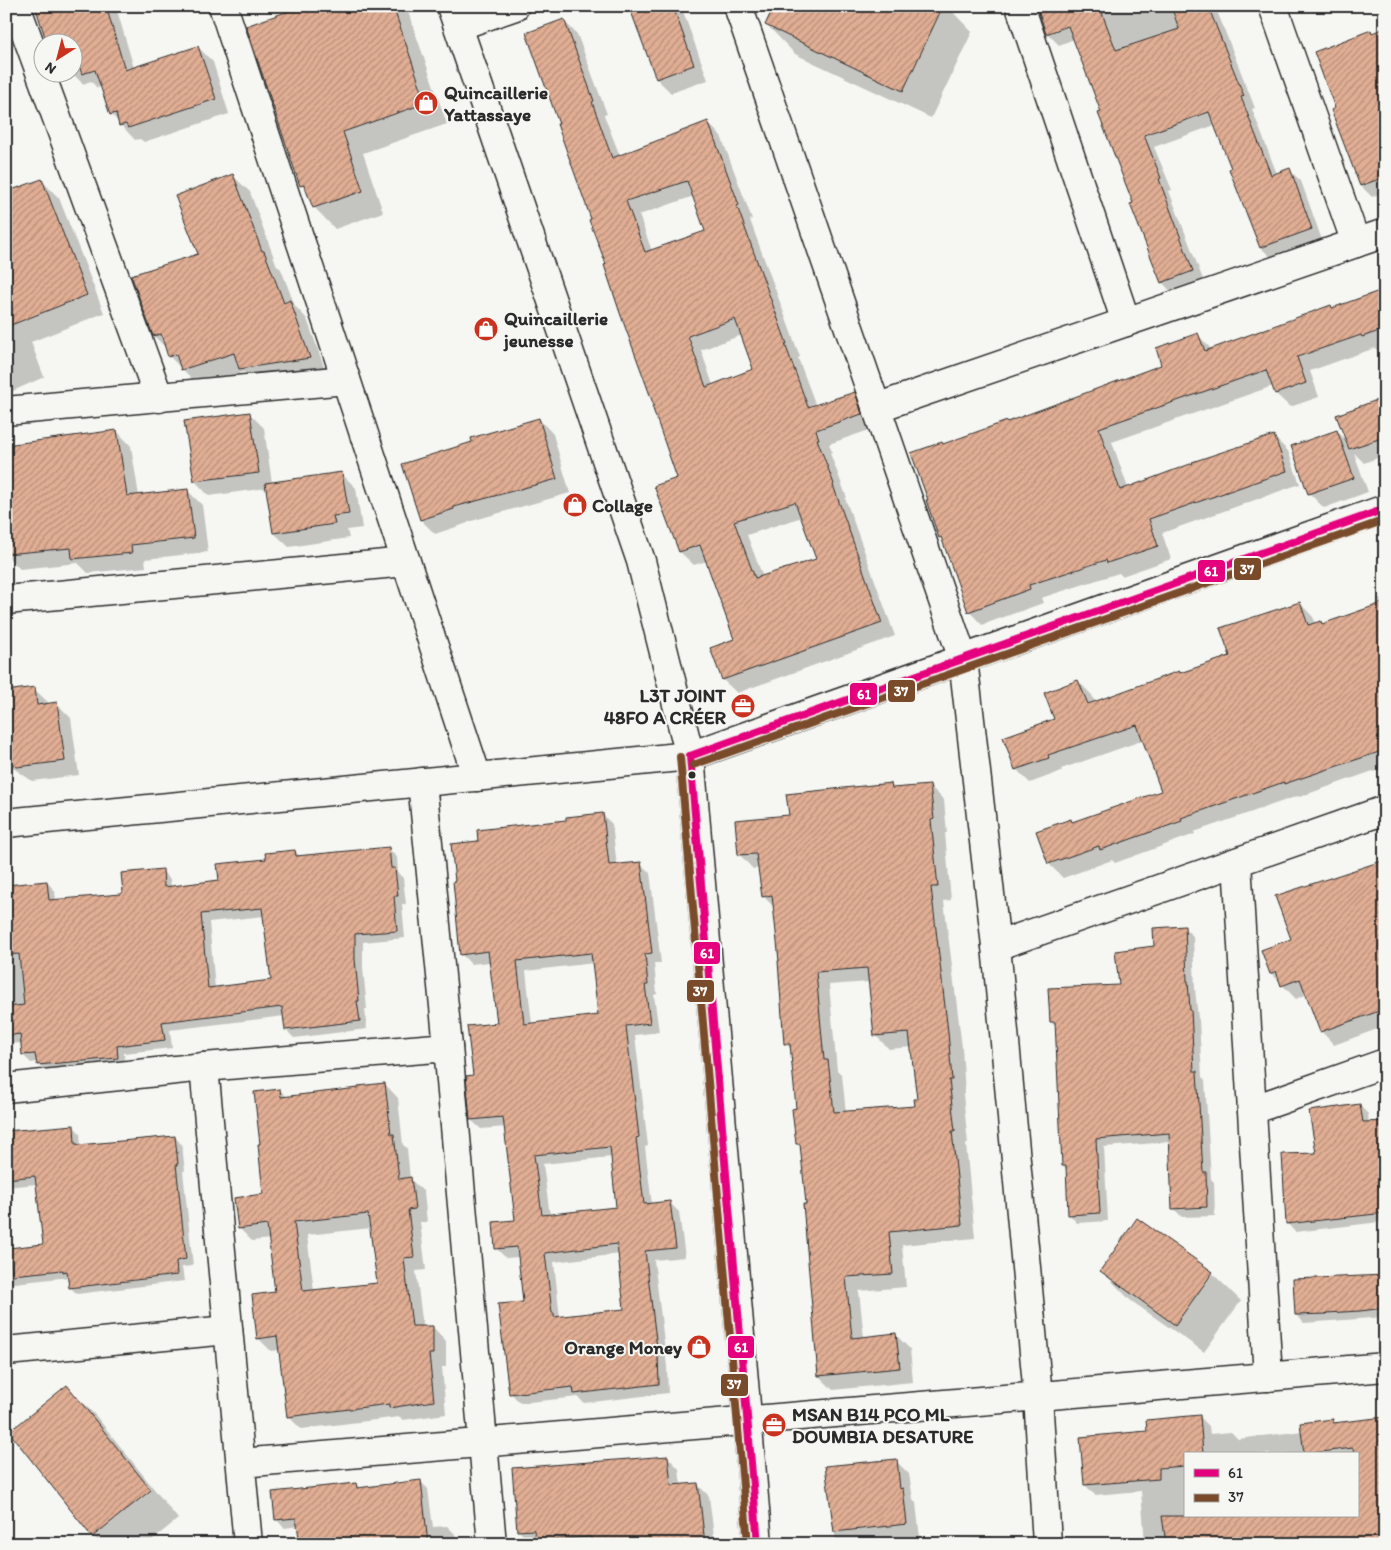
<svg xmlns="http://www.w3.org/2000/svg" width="1391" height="1550" viewBox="0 0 1391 1550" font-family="Itim,sans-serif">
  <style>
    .shadow { fill: #0003; fill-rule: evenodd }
    .building { fill: url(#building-hatch); stroke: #2b2b2b; fill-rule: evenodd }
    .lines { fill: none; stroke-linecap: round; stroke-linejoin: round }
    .minor-casing { stroke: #2b2b2b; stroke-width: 31 }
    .minor { stroke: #f6f6f2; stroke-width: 28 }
    .bus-1-casing { stroke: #f6f6f2; stroke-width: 11 }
    .bus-2-casing { stroke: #f6f6f2; stroke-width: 11 }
    .bus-1 { stroke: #e5007d; stroke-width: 8 }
    .bus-2 { stroke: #7a4b2a; stroke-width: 8 }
    .bus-dot { fill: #2b2b2b; stroke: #f6f6f2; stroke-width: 2 }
    .labels { text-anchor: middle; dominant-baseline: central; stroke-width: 4; stroke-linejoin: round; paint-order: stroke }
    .poi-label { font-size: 19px; font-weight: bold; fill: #2b2b2b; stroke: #f6f6f2; text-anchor: start }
    .line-badge { stroke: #f6f6f2; stroke-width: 2 }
    .badge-label { font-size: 14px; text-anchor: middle; font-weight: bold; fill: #fff }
  </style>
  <defs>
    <pattern id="building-hatch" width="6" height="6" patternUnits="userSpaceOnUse" patternTransform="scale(1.25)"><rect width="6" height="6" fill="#e1ae94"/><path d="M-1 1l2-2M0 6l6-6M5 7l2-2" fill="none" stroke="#b78e79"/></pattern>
  </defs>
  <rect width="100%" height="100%" fill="#f6f6f2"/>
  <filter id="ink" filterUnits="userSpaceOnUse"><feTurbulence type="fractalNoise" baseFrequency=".02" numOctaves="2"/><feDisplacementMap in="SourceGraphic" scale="10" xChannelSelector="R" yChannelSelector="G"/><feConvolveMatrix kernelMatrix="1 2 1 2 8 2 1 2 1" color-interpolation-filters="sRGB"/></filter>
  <g filter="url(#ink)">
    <!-- shadow -->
    <g class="shadow">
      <polygon points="34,6 120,6 116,7 134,68 198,47 213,62 229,114 144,142 140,139 135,140 111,114 102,87 97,88 91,81 83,84 71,72 72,72 72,42 51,42 47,39 38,10"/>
      <polygon points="307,6 406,6 447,124 363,153 383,212 335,229 314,207 309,193 301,185"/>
      <polygon points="630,6 681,6 708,80 671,93 657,79"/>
      <polygon points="776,6 947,6 972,32 931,118 795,54 767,25"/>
      <polygon points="1038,6 1215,6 1255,108 1252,109 1277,174 1289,170 1301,181 1322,240 1273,259 1261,248 1215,125 1154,147 1172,190 1169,191 1204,282 1173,294 1162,282 1103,113 1074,39 1059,45 1047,33"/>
      <path d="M564 21 577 34 607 114 604 115 620 156 708 123 721 136 752 219 750 220 800 357 798 358 816 406 854 394 868 408 875 428 829 444 832 452 830 453 847 498H845L895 636 737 693 723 680 712 648 736 639 707 561 694 565 680 552 655 487 679 479 593 220 527 34ZM694 196 707 231 652 251 639 215ZM742 335 755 370 713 385 701 350ZM802 517 818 559 763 577 747 535Z"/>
      <polygon points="1385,29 1385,192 1372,197 1361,186 1337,109 1371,31 1373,34"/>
      <polygon points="232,175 250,192 277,266 281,269 295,306 307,319 327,375 258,386 244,372 199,386 169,356 166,348 154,336 132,276 199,255"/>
      <polygon points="41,180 59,198 104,313 31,342 44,377 6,394 6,193"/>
      <polygon points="1385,289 1385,348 1377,350 1375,348 1310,371 1319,397 1290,407 1276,394 1273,386 1112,442 1128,488 1274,437 1288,451 1300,484 1162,533 1171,559 1122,576 1119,573 1041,598 1043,603 982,625 969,611 943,540 940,537 929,500 943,445 1163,366 1198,335 1212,350"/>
      <polygon points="1385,397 1385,455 1364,463 1354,453 1368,492 1324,508 1309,493 1337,431 1348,442 1382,399 1382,398"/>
      <polygon points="249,413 264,428 272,483 341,473 356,488 362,528 347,530 349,538 289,547 274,533 267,488 209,496 195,481"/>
      <polygon points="539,419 553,434 570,493 468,522 468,523 435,534 421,520 474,443"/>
      <polygon points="117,431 131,446 139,496 188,491 202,505 208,552 145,559 146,567 88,573 78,563 20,569 6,555 6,442 10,441 14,445"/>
      <polygon points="1385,596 1385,768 1374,772 1373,771 1299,797 1298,796 1194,832 1195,834 1115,863 1112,860 1063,878 1049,864 1038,832 1071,820 1073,823 1163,792 1144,740 1061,769 1062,771 1030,783 1016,769 1056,720 1078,681 1092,695 1095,703 1231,656 1300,603 1313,617 1316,624 1321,622 1324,625 1381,605 1378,599"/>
      <polygon points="34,689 49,703 57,704 71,718 79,775 32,781 6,763 6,692"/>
      <path d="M891 785 895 789 930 786 944 800 947 833H945L951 900 944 901 962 1047 965 1094H963L968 1144H966L975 1238 902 1245 906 1287 859 1291 864 1338 896 1335 910 1349 913 1382 833 1390 819 1376 808 1205 802 1148 797 1144 798 1110 792 1050 786 1044 781 962 775 908 763 896 760 868 753 869 740 855 790 816ZM870 982 875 1035 889 1049 912 1047 918 1100 916 1108 846 1113 842 1075 837 1070 829 985Z"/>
      <path d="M602 814 612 824 617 866 640 863 650 873 661 963H654L657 994 654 995 659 1032 635 1035 648 1146 645 1147 652 1205 670 1203 679 1212 685 1257 654 1260 667 1366 668 1393 584 1403 578 1397 520 1403 511 1393 525 1303 519 1257 506 1258 496 1248 516 1221 506 1127 481 1129 471 1120 474 1076 498 1024 490 962 471 964 461 954 479 842ZM594 963 599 1016 532 1024 526 971ZM612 1157 617 1208 550 1216 543 1164ZM620 1254 626 1311 560 1318 554 1262Z"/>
      <path d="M388 849 397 857 398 873 403 878 406 904H402L405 938 363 942V968L367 1009H365L367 1029 294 1038 286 1030 284 1016 170 1030 172 1048 124 1053 125 1066 46 1072 37 1062 31 1063 23 1055 22 1043 6 1044V887L47 882 55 891 56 901 122 895 162 871 170 879 171 888 220 881 267 860 295 851 300 857ZM264 916 272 981 215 988 209 922Z"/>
      <polygon points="1385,861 1385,1029 1383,1030 1380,1028 1334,1045 1321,1031 1307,994 1296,999 1271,973 1293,940"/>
      <polygon points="1184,928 1193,936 1195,989 1198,1018 1199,1020 1202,1077 1205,1080 1211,1179 1214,1182 1215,1216 1182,1217 1173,1208 1170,1142 1104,1147 1108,1221 1077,1223 1069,1214 1067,1170 1063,1166 1057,1028 1051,1022 1121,986 1155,947"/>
      <path d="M385 1084 398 1098 403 1145 407 1148 410 1179 424 1192 427 1222H420L426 1270 416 1271 423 1328 433 1327 446 1341V1367H442L446 1414 403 1420 400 1417 301 1429 288 1416 280 1350 271 1351 258 1338 277 1293 270 1239 252 1241 239 1228 265 1195 262 1145 280 1090 287 1097 360 1089ZM371 1228 378 1284 314 1291 307 1235Z"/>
      <polygon points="1360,1106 1368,1114 1369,1123 1385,1122 1385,1255 1380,1222 1295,1232 1287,1223 1317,1154"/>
      <polygon points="73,1126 80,1133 81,1146 175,1137 182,1145 185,1171 183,1171 193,1266 182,1267 184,1281 77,1294 70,1287 69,1277 6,1284 6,1249 44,1245 37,1184 6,1187 6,1131"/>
      <polygon points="1102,1271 1212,1273 1241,1301 1204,1352 1130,1300"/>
      <polygon points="1385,1276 1385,1317 1304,1323 1296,1315"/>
      <polygon points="67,1387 96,1416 178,1519 147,1544 101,1544 93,1536"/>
      <path d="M1199 1416 1209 1426 1210 1434 1231 1432 1238 1439 1303 1431 1332 1420 1336 1424 1385 1418V1544H1145L1141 1491 1095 1495 1085 1485 1148 1432ZM1185 1454H1357V1516H1185Z"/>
      <polygon points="668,1457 679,1469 681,1486 697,1484 709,1496 715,1544 540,1544 538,1542 530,1542 518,1530"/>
      <polygon points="896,1461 909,1474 913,1499 916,1503 920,1538 925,1544 836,1544 827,1467"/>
      <polygon points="420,1481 428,1489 433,1527 447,1526 455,1534 456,1544 300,1544 299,1526 284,1528 277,1520 273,1494 356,1484 360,1488"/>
      <polygon points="992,1536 999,1544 927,1544"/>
    </g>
    <!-- building -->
    <g class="building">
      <polygon points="35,6 106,6 125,70 198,46 216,99 128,128 126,124 119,126 116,113 110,115 95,70 82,74 79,66 72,68 72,42 60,42 58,37 46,40"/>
      <polygon points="303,6 393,6 426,103 343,132 363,191 313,208 304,185 300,186 246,26"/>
      <polygon points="629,6 673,6 694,65 656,79"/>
      <polygon points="774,6 943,6 903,91 765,25"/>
      <polygon points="1037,6 1112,6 1113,10 1102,13 1116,50 1179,29 1171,6 1208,6 1244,96 1241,97 1271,175 1290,168 1312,229 1260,248 1229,169 1231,168 1209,112 1144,135 1161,178 1159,179 1193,271 1161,283 1130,204 1133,203 1098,113 1101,112 1068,26 1046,34"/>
      <path d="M564 19 594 101 592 102 612 158 708 121 739 205 737 206 787 344H785L808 407 855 392 862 414 816 430 819 439H817L834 484 833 485 882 623 722 680 710 648 734 639 700 545 679 552 654 486 677 478 652 406H654L620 313 604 265 606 264 589 220 591 219 557 124H559L526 33ZM687 181 705 231 645 252 626 201ZM735 319 753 369 706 387 688 336ZM795 502 816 559 755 578 734 521Z"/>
      <polygon points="1385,28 1385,177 1360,186 1331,110 1335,108 1314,52 1371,30 1372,33"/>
      <polygon points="233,174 262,251 264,251 284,303 290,300 310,358 239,369 234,353 181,370 176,354 168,357 161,334 153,336 131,275 198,254 175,196"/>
      <polygon points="42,179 87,295 6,327 6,192"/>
      <polygon points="1385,289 1385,329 1362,337 1361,335 1297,357 1306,383 1275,394 1266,370 1099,428 1120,490 1193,463 1192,462 1274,435 1287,471 1149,519 1158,546 1107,563 1106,560 1029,585 1030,589 968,612 941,537 939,538 926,500 928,500 911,453 942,442 943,444 1007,421 1007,422 1161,365 1156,348 1198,333 1205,351 1331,305 1332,308"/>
      <polygon points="1385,397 1385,437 1349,449 1336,415"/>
      <polygon points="250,412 259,473 194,481 184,421"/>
      <polygon points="539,418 557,479 454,507 454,509 420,520 402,464 472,442 471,438"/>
      <polygon points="117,430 127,496 188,489 194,538 131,545 132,553 72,559 71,548 6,554 6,445"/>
      <polygon points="1337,430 1354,478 1308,494 1291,446"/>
      <polygon points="342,472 349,514 333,516 335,524 273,533 265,483"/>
      <polygon points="1300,602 1308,625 1321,621 1322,624 1385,602 1385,750 1284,784 1284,782 1181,818 1182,821 1100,850 1099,846 1048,864 1036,831 1071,819 1072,822 1161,791 1137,725 1048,755 1049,758 1015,770 1003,737 1054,719 1044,693 1078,680 1088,704 1179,671 1180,673 1230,656 1220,628"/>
      <polygon points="35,687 37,705 57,702 65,761 17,767 6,760 6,691"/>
      <path d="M891 783 892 788 930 785 934 819 931 820 938 887H931L948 1032 952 1080H949L955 1131H952L962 1225 889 1232 893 1274 846 1277 852 1338 896 1333 900 1368 818 1376 803 1204H806L800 1144H796L792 1109 796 1108 790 1044H784L778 961H779L772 895 762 897 756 854 738 855 735 820 789 815 786 794ZM867 968 874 1036 909 1033 917 1099H914L915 1106 834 1112 828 1060H824L816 972Z"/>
      <path d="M603 813 609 865 641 862 652 953 645 954 648 985H645L650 1023 626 1026 639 1137 636 1138 644 1204 670 1201 676 1248 645 1251 658 1356 659 1384 574 1394 573 1387 509 1394 498 1304 523 1302 517 1247 495 1249 493 1222 515 1220 503 1117 470 1120 466 1076 473 1075 467 1026 497 1023 488 951 460 955 453 881H455L451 844 478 841 477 830 566 820V817ZM591 953 598 1015 524 1024 517 961ZM610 1147 616 1207 542 1215 534 1155ZM617 1244 624 1309 554 1317V1313H552L545 1253Z"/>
      <path d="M389 847 391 868H395L398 896H394L397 931 355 934V959L359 1001H357L360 1021 285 1030 282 1007 162 1022 165 1040 117 1046 118 1058 37 1065 35 1054 22 1055 20 1034 6 1036V1007L24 1005 19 954 6 955V885L47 881 49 900 121 894 123 892 121 873 163 869 164 887 219 880 217 864 266 859 265 853 295 850 296 856ZM262 908 271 980 208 988 201 914Z"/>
      <polygon points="1385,860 1385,1009 1320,1032 1300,979 1281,986 1276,971 1270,974 1261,950 1291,939 1275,896"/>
      <polygon points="1185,926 1187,981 1188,981 1190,1010 1191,1010 1194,1071 1197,1071 1203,1172 1206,1172 1207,1207 1172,1209 1169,1133 1096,1139 1100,1213 1068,1215 1066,1166 1062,1166 1055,1022 1050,1022 1048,988 1119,985 1115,951 1154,946 1153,928"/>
      <path d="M385 1083 391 1134H394L399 1179 411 1177 415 1209 408 1210 414 1257 404 1258 412 1326H433V1354H429L434 1401 389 1408V1404L287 1417 277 1336 257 1339 252 1295 275 1292 267 1225 238 1229 234 1198 263 1194 258 1144H260L254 1092 280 1089 281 1097 358 1088V1086ZM368 1214 377 1283 303 1291 294 1222Z"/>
      <polygon points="1360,1104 1363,1122 1385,1121 1385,1213 1286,1224 1282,1154 1316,1153 1309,1111"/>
      <polygon points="74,1125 75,1144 78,1144 78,1145 175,1136 178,1164 176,1164 186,1259 176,1261 177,1275 69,1288 67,1271 63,1272 63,1270 12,1275 9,1248 43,1244 35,1176 6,1179 6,1131"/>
      <polygon points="1137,1218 1213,1272 1175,1325 1100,1271"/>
      <polygon points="1385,1275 1385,1308 1360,1311 1326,1313 1327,1314 1295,1315 1293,1279"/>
      <polygon points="67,1385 151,1490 92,1537 9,1432"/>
      <polygon points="1200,1415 1203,1454 1185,1454 1185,1466 1159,1468 1159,1479 1084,1485 1080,1437 1147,1431 1146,1420"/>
      <polygon points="1385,1417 1385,1544 1166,1544 1162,1516 1357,1516 1357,1454 1354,1454 1353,1448 1304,1454 1300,1423 1333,1419 1333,1423"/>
      <polygon points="668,1456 671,1485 698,1483 705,1544 591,1544 591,1537 535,1541 534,1530 517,1531 512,1468"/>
      <polygon points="897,1459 900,1489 903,1488 907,1524 834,1532 825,1466"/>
      <polygon points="421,1480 428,1544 300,1544 296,1518 275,1520 272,1492 356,1483 357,1488"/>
    </g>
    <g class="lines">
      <defs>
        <g id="minor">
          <polyline points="16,6 159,398"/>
          <polyline points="223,6 477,777"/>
          <polyline points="451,6 641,561 690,756 758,1544"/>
          <polyline points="738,6 963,659 996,946 1038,1396 1047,1544"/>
          <polyline points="1020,6 1126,322"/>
          <polyline points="1273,6 1356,243"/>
          <polyline points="458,26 515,6"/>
          <polyline points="876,408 1385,233"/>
          <polyline points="6,411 346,380"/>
          <polyline points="6,600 406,562"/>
          <polyline points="422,782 448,1047 492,1544"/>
          <polyline points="6,823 690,756 1385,509"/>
          <polyline points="1237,862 1268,1377"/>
          <polyline points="996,946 1385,810"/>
          <polyline points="204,1067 248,1544"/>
          <polyline points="6,1088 204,1067 448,1047"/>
          <polyline points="1252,1110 1385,1063"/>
          <polyline points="6,1351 228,1330"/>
          <polyline points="241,1463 1385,1367"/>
        </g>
      </defs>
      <!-- minor casing -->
      <use href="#minor" class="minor-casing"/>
      <!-- minor -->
      <use href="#minor" class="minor"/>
      <defs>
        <g id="bus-1">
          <polyline points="690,756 758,1544"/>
          <polyline points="690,756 1385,509"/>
        </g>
        <g id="bus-2">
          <polyline points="680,757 748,1544"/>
          <polyline points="693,765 1385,520"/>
        </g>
      </defs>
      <!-- bus-1 casing -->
      <use href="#bus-1" class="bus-1-casing"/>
      <!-- bus-2 casing -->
      <use href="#bus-2" class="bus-2-casing"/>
      <!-- bus-1 -->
      <use href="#bus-1" class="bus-1"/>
      <!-- bus-2 -->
      <use href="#bus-2" class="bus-2"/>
    </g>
  </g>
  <!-- icons -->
  <defs>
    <symbol id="shop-disc" viewBox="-11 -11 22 22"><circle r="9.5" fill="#c8321e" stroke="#f6f6f2"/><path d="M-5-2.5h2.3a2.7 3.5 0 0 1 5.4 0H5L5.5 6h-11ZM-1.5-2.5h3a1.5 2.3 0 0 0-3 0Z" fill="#fff"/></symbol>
    <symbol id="office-disc" viewBox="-11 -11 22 22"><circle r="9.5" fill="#c8321e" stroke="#f6f6f2"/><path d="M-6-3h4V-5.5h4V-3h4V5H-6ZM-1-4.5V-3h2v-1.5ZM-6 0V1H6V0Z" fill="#fff"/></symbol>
  </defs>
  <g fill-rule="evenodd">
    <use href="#shop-disc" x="412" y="89" width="28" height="28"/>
    <use href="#shop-disc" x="472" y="315" width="28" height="28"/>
    <use href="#shop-disc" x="561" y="491" width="28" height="28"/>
    <use href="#office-disc" x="729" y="692" width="28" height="28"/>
    <use href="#shop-disc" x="685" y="1333" width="28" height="28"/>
    <use href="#office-disc" x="760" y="1411" width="28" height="28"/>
  </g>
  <!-- markers -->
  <circle class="bus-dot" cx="692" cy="775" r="4.5"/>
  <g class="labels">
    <!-- poi labels -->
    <g class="poi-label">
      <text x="444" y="92">Quincaillerie<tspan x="444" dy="22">Yattassaye</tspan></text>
      <text x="504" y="318">Quincaillerie<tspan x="504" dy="22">jeunesse</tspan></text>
      <text x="592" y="505">Collage</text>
      <text x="726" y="695" text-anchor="end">L3T JOINT<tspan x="726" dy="22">48FO A CRÉER</tspan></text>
      <text x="682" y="1347" text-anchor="end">Orange Money</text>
      <text x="792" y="1414">MSAN B14 PCO ML<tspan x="792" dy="22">DOUMBIA DESATURE</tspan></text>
    </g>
  </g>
  <g class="line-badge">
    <rect x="1233" y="557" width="29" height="24" rx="5" fill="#7a4b2a"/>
    <rect x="1197" y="559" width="29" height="24" rx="5" fill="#e5007d"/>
    <rect x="887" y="679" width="29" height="24" rx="5" fill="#7a4b2a"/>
    <rect x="849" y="682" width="29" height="24" rx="5" fill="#e5007d"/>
    <rect x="693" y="941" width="28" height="24" rx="5" fill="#e5007d"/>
    <rect x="686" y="979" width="29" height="24" rx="5" fill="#7a4b2a"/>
    <rect x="727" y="1335" width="28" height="24" rx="5" fill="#e5007d"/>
    <rect x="720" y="1373" width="29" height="24" rx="5" fill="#7a4b2a"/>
  </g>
  <g class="badge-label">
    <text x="1247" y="574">37</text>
    <text x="1211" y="576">61</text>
    <text x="901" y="696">37</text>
    <text x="864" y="699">61</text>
    <text x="707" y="958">61</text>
    <text x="700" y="996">37</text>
    <text x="741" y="1352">61</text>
    <text x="734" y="1389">37</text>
  </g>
  <!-- margin -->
  <rect width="1391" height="1550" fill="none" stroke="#f6f6f2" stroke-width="25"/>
  <rect x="12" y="12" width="1366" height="1525" fill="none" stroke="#2b2b2b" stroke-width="2" filter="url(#ink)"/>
  <!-- legend -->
  <rect x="1184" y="1452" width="175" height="65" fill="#f6f6f2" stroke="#a5a5a2"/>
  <rect x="1194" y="1469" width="25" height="8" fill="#e5007d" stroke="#a5a5a2"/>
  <text x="1228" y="1478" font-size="15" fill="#2b2b2b">61</text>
  <rect x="1194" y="1494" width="25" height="8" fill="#7a4b2a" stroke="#a5a5a2"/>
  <text x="1228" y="1502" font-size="15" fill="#2b2b2b">37</text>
  <!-- north arrow -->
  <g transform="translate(58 58) rotate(216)"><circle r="24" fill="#f6f6f2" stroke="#a5a5a2"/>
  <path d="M0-4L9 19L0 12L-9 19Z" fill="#c8321e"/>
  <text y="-8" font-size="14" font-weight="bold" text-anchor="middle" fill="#2b2b2b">N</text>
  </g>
</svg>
